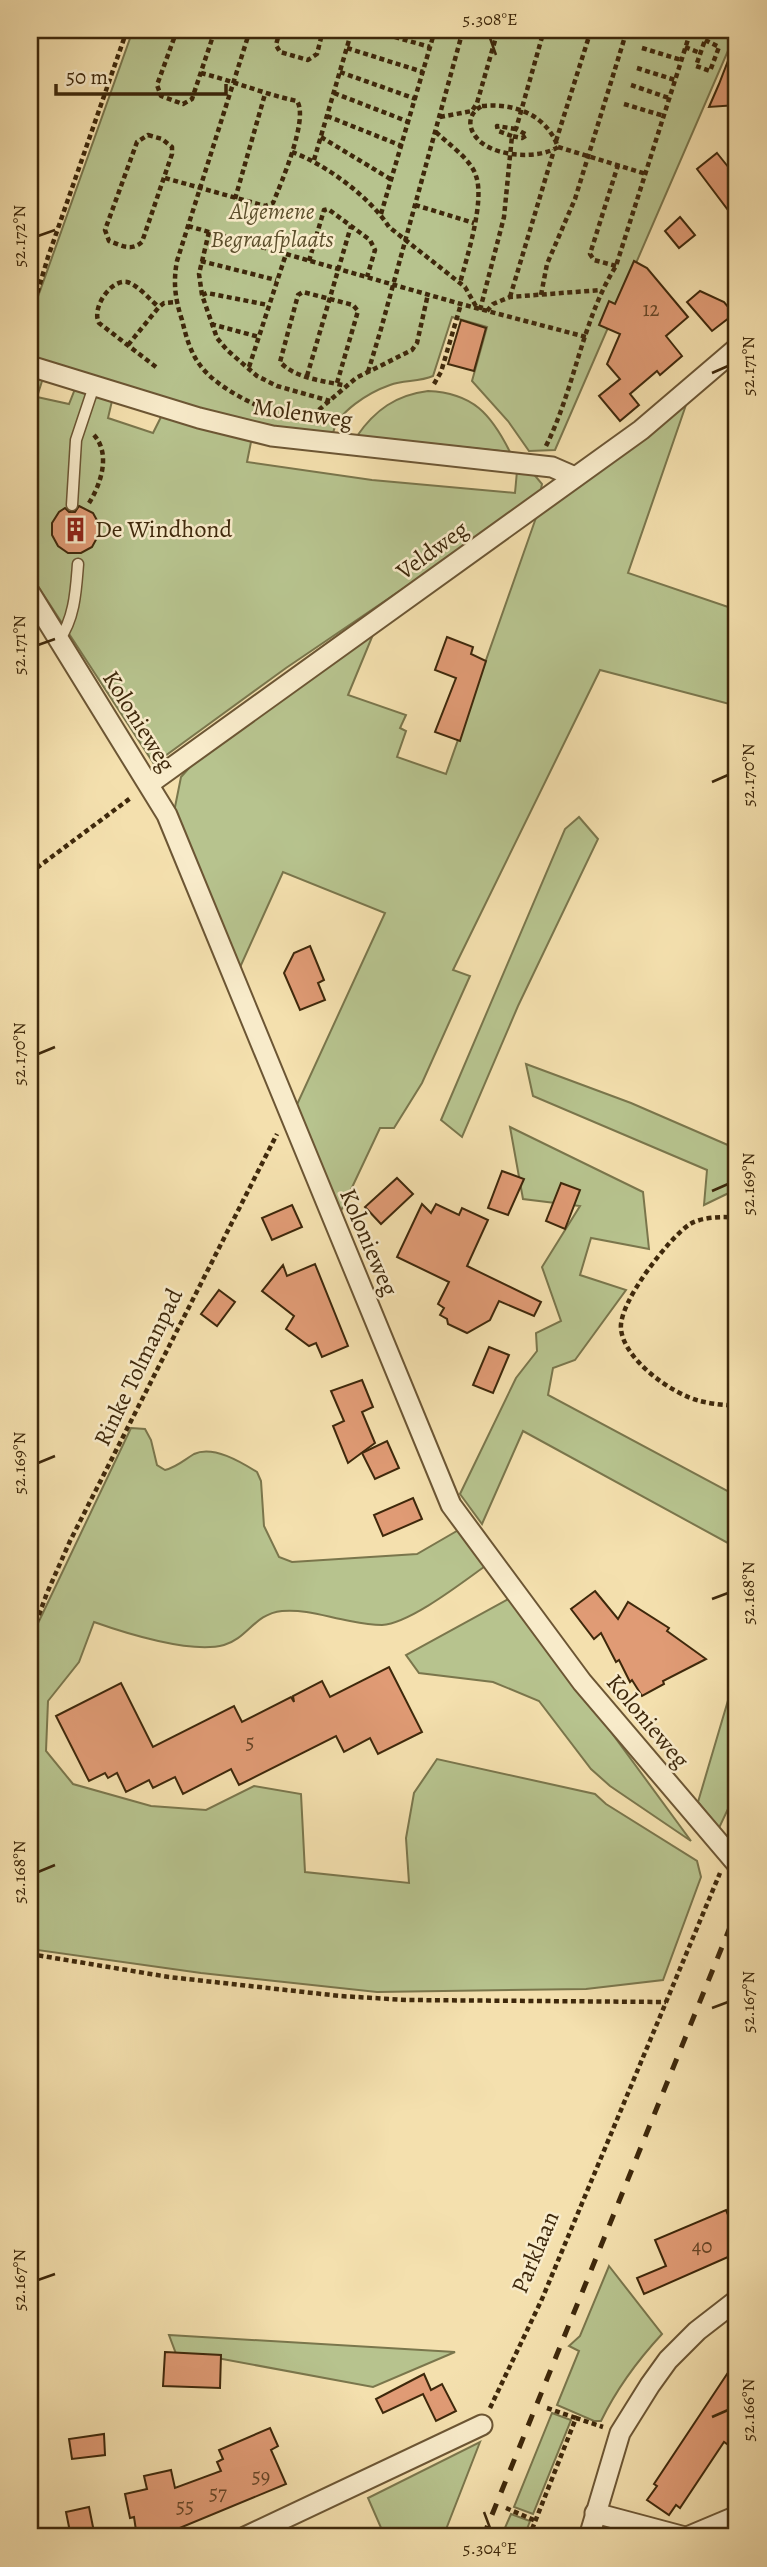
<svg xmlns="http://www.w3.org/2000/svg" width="767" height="2567" viewBox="0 0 767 2567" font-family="Alegreya,serif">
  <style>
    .green { fill: #b7c38e; stroke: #7a764c; stroke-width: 2 }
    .building { fill: #e09b75; stroke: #3e280b; stroke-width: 2 }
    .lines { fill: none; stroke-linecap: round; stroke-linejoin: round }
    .service-casing { stroke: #6c5634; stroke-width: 13 }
    .minor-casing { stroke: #6c5634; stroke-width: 23 }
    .path { stroke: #3e280b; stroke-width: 4.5; stroke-dasharray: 5 3.5; stroke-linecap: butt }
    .service { stroke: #f8ebca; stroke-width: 10 }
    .minor { stroke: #f8ebca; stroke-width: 19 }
    .rail { stroke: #3e280b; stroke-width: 5; stroke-dasharray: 12 12; stroke-linecap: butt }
    .ticks { fill: none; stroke: #3e280b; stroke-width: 2.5 }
    .labels { text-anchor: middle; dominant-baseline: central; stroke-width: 5; stroke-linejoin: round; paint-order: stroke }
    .number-label { font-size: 21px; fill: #664526 }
    .park-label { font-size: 24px; font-style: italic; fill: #5c4f2c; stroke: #f8ebca }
    .street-label { font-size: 24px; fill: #3e280b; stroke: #f8ebca }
    .poi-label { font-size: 24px; fill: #3e280b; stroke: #f8ebca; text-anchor: start }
    .neatline { fill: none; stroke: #3e280b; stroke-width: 2.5 }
    .ticks-label { font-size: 18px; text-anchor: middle; fill: #3e280b }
  </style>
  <rect width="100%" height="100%" fill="#f4e0ae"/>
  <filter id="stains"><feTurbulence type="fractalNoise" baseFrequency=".00286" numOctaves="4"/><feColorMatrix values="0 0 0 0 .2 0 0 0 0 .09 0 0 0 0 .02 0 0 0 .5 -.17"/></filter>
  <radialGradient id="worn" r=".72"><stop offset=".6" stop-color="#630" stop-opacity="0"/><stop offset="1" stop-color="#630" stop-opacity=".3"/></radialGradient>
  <!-- green -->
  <g class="green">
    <path d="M133 30H737L555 450 529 451 508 421 472 381 487 327 452 317 433 376C419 382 404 380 390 385 370 392 336 412 333 434 231 430 127 387 30 357V319Z"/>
    <polygon points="30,374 43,378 37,397 69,404 75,389 112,401 108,418 153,433 163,413 252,437 247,462 372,480 515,493 517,471 532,472 542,484 541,489 534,500 286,668 154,764 30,574"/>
    <path d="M428 391C473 393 491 414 510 452L357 436C375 410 396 395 428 391Z"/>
    <polygon points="687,402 628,573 737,610 737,706 600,670 453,970 470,976 422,1083 394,1128 380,1128 339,1215 294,1111 385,913 283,872 237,974 173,817 181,777 199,757 377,625 348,695 406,715 400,728 406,731 397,757 446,774 538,512"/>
    <polygon points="579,817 598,839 518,1006 462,1137 441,1120 565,829"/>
    <polygon points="526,1064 631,1103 737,1149 737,1189 704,1205 707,1170 533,1096"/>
    <polygon points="510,1127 643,1192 649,1249 591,1238 580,1275 626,1290 575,1360 553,1368 548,1395 737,1496 737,1548 523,1431 482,1524 460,1494 516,1378 537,1351 536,1333 561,1321 542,1267 580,1206 523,1199"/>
    <path d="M131 1428 145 1429 151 1440 157 1465 165 1470C177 1467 184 1460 194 1454 213 1445 241 1462 257 1472L261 1481 264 1526 279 1557 292 1562 417 1554 462 1528 488 1564C464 1581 411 1623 382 1625 372 1625 360 1623 350 1621 327 1617 306 1609 282 1611 254 1614 248 1638 224 1645 191 1654 125 1633 94 1622L79 1662 48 1701 46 1751 73 1784 151 1806 206 1810 254 1786 301 1794 305 1872 409 1883 406 1838 414 1793 437 1759 595 1794 606 1804 697 1861 701 1877 663 1980 586 1989 377 1992 201 1973 30 1949V1640Z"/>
    <polygon points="512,1597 691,1841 610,1786 591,1769 539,1701 493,1682 419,1673 406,1655"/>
    <polygon points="737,1670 737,1790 719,1828 698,1802"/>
    <path d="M609 2266 662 2334C637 2361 617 2388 601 2421H594L557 2405 579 2351 569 2346 580 2336Z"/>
    <polygon points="169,2335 455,2352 373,2387 217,2358 178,2359"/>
    <polygon points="552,2413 571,2420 533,2514 514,2507"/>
    <polygon points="480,2442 443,2537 385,2537 368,2498"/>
    <polygon points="511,2514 530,2521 524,2537 501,2537"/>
  </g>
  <!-- building -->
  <g class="building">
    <polygon points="736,40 737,105 709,107 719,84"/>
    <polygon points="717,153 737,178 737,222 697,169"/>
    <polygon points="680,217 695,235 679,248 665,231"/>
    <polygon points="634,261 647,268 688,317 666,336 682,356 660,375 657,371 630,394 639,405 620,421 599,396 620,379 607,364 620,334 599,325 609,301 615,304"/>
    <polygon points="700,291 724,302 734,314 712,331 687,302"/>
    <polygon points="461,320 486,328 474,371 448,364"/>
    <polygon points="79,506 93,513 99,524 98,536 92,547 81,553 68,553 58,546 52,535 52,523 59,512 65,508 69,512 75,512"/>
    <polygon points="447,637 473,647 471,654 486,661 460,741 435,732 456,678 435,670"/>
    <polygon points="310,946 324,980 318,983 325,1000 300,1010 284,973 294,953"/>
    <polygon points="502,1171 524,1179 508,1215 488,1208"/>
    <polygon points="397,1178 413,1194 381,1224 365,1207"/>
    <polygon points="561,1183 580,1190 565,1229 546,1221"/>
    <polygon points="422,1204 431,1213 436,1204 459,1215 462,1208 488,1220 467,1266 541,1302 534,1316 499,1301 490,1320 467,1333 448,1324 447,1319 440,1315 444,1308 438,1304 449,1282 397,1257"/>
    <polygon points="292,1205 302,1227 272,1240 262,1218"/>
    <polygon points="315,1264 348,1346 322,1357 316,1343 309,1346 286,1329 294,1316 262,1291 283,1265 287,1276"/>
    <polygon points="219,1290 235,1302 217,1326 201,1314"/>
    <polygon points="489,1347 509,1355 493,1393 473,1385"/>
    <polygon points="362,1380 373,1407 362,1412 375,1443 348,1463 333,1426 344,1421 331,1391"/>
    <polygon points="387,1441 399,1468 375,1479 362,1453"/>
    <polygon points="413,1498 422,1519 383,1536 374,1515"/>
    <polygon points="595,1591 618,1619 628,1602 669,1628 667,1631 706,1659 663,1681 664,1684 642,1696 632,1680 630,1682 619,1660 616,1662 601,1633 594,1639 571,1609"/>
    <polygon points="389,1667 422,1732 378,1754 370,1738 344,1752 336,1736 239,1785 231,1769 183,1794 175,1777 153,1788 149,1780 126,1792 117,1773 108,1778 105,1773 89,1781 56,1716 121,1683 153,1747 234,1706 242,1722 291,1697 294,1702 293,1696 322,1681 330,1697"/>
    <polygon points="726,2210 731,2222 737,2219 737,2253 644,2294 637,2278 666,2266 655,2240"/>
    <polygon points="165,2352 221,2355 220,2388 163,2386"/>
    <polygon points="737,2359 737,2451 724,2442 680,2508 676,2505 669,2515 647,2500 657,2486 654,2484"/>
    <polygon points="424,2374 431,2390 442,2384 456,2411 436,2421 423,2394 383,2413 376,2399"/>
    <polygon points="270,2428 278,2446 271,2450 286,2484 158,2537 137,2537 134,2517 130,2518 125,2494 147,2489 144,2476 171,2470 175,2488 221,2471 217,2462 223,2459 219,2450"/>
    <polygon points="104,2434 105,2455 72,2459 69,2439"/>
    <polygon points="89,2507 95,2537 71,2537 66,2512"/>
  </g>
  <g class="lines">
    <defs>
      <g id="service">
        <polyline points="72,505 76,440 94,386"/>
        <path d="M59 640C75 618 76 589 78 564"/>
      </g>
      <g id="minor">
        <polyline points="30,366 199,418 272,436 552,467 575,477"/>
        <polyline points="30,593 167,815 451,1505 582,1682 737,1864"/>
        <polyline points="149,784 641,430 737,348"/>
        <polyline points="595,2513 685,2537"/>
        <polyline points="245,2537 482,2425"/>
        <polyline points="589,2537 620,2433 650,2385 668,2360 697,2331 737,2300"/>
        <polyline points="687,2537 737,2516"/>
      </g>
    </defs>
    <!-- service casing -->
    <use href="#service" class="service-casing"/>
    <!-- minor casing -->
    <use href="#minor" class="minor-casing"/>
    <!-- path -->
    <g class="path">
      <polyline points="177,30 157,85 161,96 183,104 192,99 215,30"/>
      <path d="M250 30 177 261C173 282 175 299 182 320 186 336 190 352 200 365 216 387 249 402 273 413"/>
      <polyline points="280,30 276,45 280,52 308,60 317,54 323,30"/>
      <polyline points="370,30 430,47"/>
      <polyline points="579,30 590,33"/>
      <polygon points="705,40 719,47 710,71 696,66"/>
      <polyline points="685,47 700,53"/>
      <polyline points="347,48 423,72"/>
      <polyline points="642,48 681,60"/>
      <polyline points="637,68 675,80"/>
      <polyline points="340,72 416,99"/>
      <polyline points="631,85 669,98"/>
      <polyline points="334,93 409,122"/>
      <polyline points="624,104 664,116"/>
      <path d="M482 106C514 103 546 114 558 147 539 159 500 157 482 143 468 132 465 115 482 106Z"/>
      <polyline points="327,116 402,146"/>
      <polyline points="440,117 472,111 477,103 498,30"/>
      <path d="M436 132C448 144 471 159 476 176 485 201 467 257 460 283"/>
      <path d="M148 135 162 139 172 147V154L142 242C131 252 121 245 109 241L105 230 137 142Z"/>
      <polyline points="512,136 498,131 497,126 516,129"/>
      <polyline points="321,137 392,180"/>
      <polyline points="556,141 591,30"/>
      <polyline points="558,147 646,174"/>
      <path d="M292 152C325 164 370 197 389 227L465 287 477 308"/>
      <polyline points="314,160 352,30"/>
      <path d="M165 178 265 206 273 203C281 183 309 119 297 101 264 94 233 81 201 73"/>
      <polyline points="235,199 265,94"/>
      <polyline points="415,205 474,223"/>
      <polyline points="381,214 435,30"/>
      <polyline points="188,226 461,304 586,337"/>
      <polyline points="209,232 199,274 202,295 217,338 227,350 257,376 277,386 330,401"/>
      <polyline points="201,261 276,280"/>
      <polyline points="309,261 324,210 328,209 370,240 375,250 367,277"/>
      <polyline points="616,266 594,260 590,254 618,165"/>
      <polyline points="202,295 207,293 268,305"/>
      <polyline points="541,295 547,264 575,199 627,30"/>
      <polyline points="510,297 554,150"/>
      <polyline points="480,310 504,217 512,136 522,138 527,135 516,129 544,30"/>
      <polyline points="487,311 493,304 510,297 601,290"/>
      <polyline points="30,317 48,257 127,30"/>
      <polyline points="211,324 259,337"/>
      <polyline points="128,345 159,307 164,303 176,302"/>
      <path d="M156 367 99 323C91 308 111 279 127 282 138 285 150 300 159 307"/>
      <polyline points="249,367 286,254"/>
      <polyline points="368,372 381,329 463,30"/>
      <polyline points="307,376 351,226"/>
      <path d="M337 383 358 311 353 305 303 292 298 295 280 362C296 379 325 381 347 386"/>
      <polyline points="434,384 441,372 461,304"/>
      <polyline points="295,416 314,414 356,378 412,350 417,343 428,294"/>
      <path d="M546 446C575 388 582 320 616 266L691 30"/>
      <path d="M89 503C101 484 112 452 92 433"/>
      <polyline points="30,873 132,797"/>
      <path d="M737 1218C723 1216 702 1217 690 1224 669 1238 618 1303 621 1329 624 1360 672 1394 700 1401 712 1404 725 1405 737 1406"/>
      <polyline points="30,1639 47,1593 70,1541 277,1134"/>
      <polyline points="30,1954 169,1977 340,1996 407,2000 666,2002"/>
      <polyline points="490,2408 542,2299 720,1873"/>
      <polyline points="547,2408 576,2418"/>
      <polyline points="506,2508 536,2521"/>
      <polyline points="529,2537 576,2418 603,2427"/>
    </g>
    <!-- service -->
    <use href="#service" class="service"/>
    <!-- minor -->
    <use href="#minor" class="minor"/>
    <!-- rail -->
    <polyline class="rail" points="483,2537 737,1910"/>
  </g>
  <!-- ticks -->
  <path class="ticks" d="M490 38 496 55M38 236 55 230M712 373 728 366M38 645 55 639M712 782 728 775M38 1054 55 1047M712 1191 728 1184M38 1463 55 1456M712 1599 728 1593M38 1872 55 1865M712 2008 728 2002M38 2280 55 2274M712 2417 728 2410M484 2512 490 2528"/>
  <!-- icons -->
  <defs>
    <symbol id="building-bare" viewBox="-9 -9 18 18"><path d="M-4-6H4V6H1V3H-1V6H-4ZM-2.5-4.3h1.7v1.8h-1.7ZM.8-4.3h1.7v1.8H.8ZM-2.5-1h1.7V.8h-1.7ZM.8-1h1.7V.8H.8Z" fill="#8f2418" stroke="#f8ebca" stroke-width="2.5" paint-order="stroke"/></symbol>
  </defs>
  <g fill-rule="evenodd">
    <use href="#building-bare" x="58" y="512" width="35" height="35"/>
  </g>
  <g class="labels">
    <!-- number labels -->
    <g class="number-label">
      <text x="651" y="309">12</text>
      <text x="250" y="1742">5</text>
      <text x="702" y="2246">40</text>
      <text x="261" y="2476">59</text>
      <text x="218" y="2493">57</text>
      <text x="185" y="2506">55</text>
    </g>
    <!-- park labels -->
    <g class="park-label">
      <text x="272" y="211">Algemene<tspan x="272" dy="28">Begraafplaats</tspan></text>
    </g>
    <!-- street labels -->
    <g class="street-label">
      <text transform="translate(303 413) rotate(8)">Molenweg</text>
      <text transform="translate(432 550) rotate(-36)">Veldweg</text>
      <text transform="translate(139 721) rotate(58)">Kolonieweg</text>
      <text transform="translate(369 1242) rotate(67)">Kolonieweg</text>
      <text transform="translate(138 1367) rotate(-64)">Rinke Tolmanpad</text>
      <text transform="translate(648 1721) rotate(50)">Kolonieweg</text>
      <text transform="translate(535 2252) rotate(-67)">Parklaan</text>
    </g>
    <!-- poi labels -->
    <g class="poi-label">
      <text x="95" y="529">De Windhond</text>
    </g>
  </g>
  <!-- margin -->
  <rect width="767" height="2567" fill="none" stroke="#f4e0ae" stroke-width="77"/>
  <!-- scale -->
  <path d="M56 84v10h170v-10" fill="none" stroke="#3e280b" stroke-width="3.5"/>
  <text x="66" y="84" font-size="21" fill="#3e280b" stroke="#f8ebca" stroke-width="5" paint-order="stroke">50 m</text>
  <rect x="38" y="38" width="690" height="2490" class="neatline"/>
  <g class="ticks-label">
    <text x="490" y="25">5.308°E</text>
    <text transform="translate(19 236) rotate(-90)" y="6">52.172°N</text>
    <text transform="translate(748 366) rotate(-90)" y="6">52.171°N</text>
    <text transform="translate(19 645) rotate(-90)" y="6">52.171°N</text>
    <text transform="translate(748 775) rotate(-90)" y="6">52.170°N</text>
    <text transform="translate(19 1054) rotate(-90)" y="6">52.170°N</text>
    <text transform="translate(748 1184) rotate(-90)" y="6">52.169°N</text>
    <text transform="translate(19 1463) rotate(-90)" y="6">52.169°N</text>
    <text transform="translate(748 1593) rotate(-90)" y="6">52.168°N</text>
    <text transform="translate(19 1872) rotate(-90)" y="6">52.168°N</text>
    <text transform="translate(748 2002) rotate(-90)" y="6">52.167°N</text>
    <text transform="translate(19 2280) rotate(-90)" y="6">52.167°N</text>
    <text transform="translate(748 2410) rotate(-90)" y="6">52.166°N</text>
    <text x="490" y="2554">5.304°E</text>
  </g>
  <rect width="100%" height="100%" filter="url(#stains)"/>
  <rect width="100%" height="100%" fill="url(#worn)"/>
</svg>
